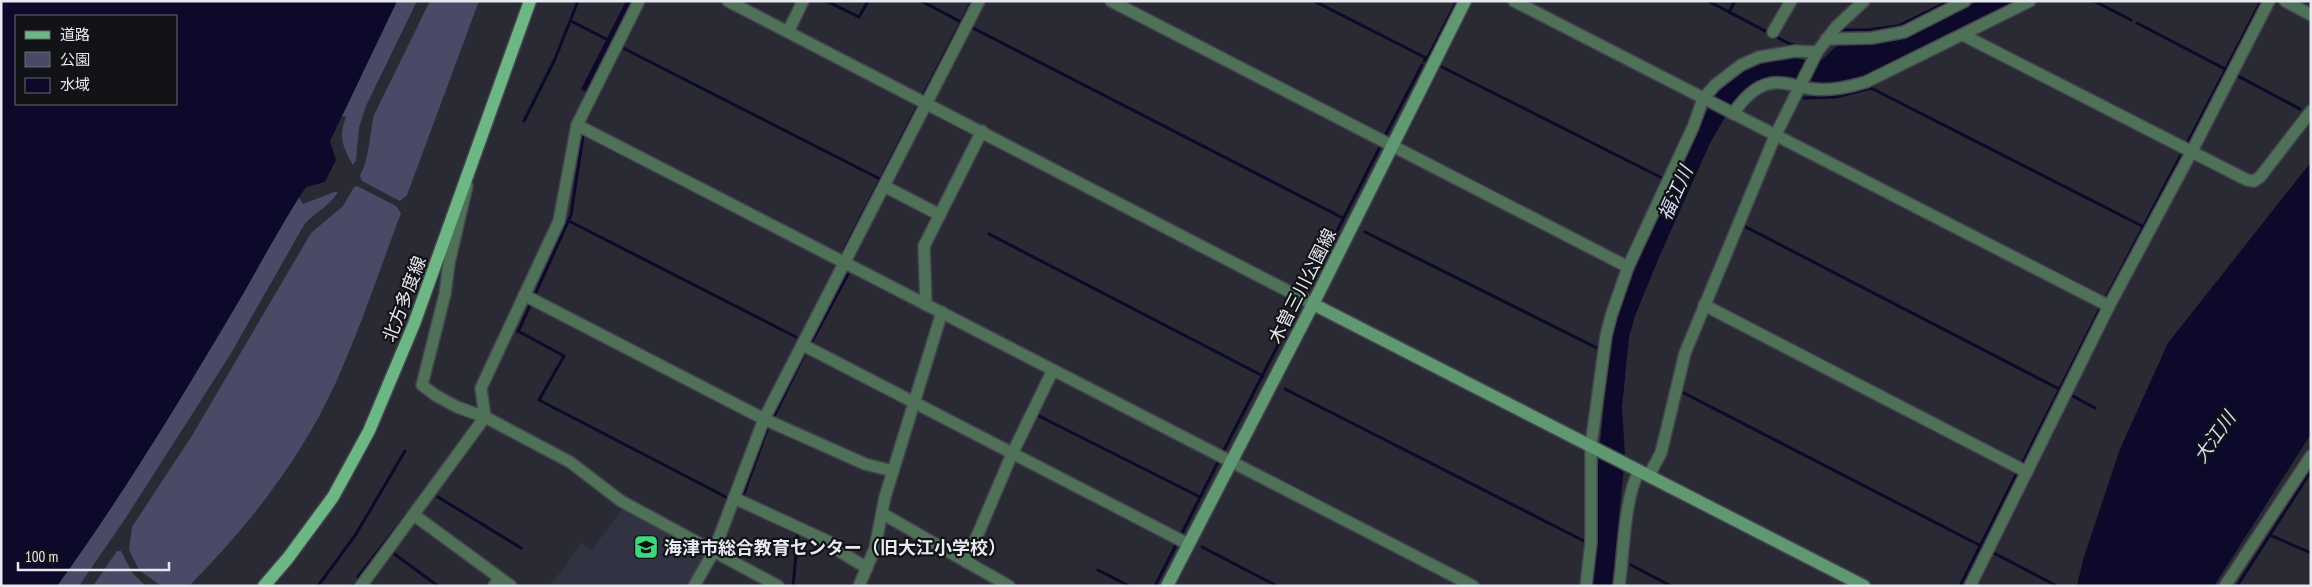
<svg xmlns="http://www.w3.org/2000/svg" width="2312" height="587" viewBox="0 0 2312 587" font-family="'PT Sans Narrow','Noto Sans JP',sans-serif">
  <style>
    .built { fill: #313242 }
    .green { fill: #484a66 }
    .water { fill: #0c092a; fill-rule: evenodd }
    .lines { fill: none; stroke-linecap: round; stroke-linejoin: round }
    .stream { stroke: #0c092a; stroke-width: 3 }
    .street-casing { stroke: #44454e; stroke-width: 14 }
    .secondary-casing { stroke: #44454e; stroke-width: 15 }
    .primary-casing { stroke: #44454e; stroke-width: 15 }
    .street { stroke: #4e7158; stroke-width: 11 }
    .secondary { stroke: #609971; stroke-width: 12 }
    .primary { stroke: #6db784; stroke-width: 12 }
    .labels { text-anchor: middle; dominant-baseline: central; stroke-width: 4.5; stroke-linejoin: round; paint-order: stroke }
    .street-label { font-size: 18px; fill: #e8e9f0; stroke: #121317 }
    .poi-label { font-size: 18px; font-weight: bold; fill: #e8e9f0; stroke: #121317; text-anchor: start }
    .water-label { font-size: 19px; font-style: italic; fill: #d8dbf6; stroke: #121317 }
  </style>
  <rect width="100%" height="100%" fill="#292a34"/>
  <!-- built -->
  <polygon class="built" points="624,506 703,550 706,558 700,586 550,586 582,543 592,550"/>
  <!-- green -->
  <g class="green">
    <path d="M397 1H417L366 106 359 128 356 160 353 165C343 147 338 137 346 117L342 116Z"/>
    <path d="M430 1H479L407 195 400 201 362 181 360 176C370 156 369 136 374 115Z"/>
    <path d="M357 186 396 206 401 213C380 269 361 326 337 380 303 456 249 526 190 585L161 586 139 570 129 550 132 527 193 434 311 233 343 206 354 187Z"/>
    <path d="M334 192H338C327 209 316 211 304 225L230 355 127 516 79 586H57L128 481 177 404 299 197 303 204Z"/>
    <polygon points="117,551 121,551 133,574 146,586 93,586"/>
  </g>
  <!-- water -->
  <g class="water">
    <path d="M1 1H397L330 141 336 160 325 182 306 187C279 226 258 270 233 311 178 404 121 498 57 586H1ZM176 16V104H16V16Z"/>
    <polygon points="626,1 634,1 587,93 581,89"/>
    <path d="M1978 1H2018L1859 80 1822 84 1806 79 1783 76 1760 81 1736 98 1710 143 1660 255 1635 316 1629 337 1622 407 1625 456 1612 586H1591L1598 465 1611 330 1620 299 1637 259 1713 98C1737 71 1755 59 1791 58 1800 58 1810 63 1818 61 1827 59 1830 49 1839 45 1849 41 1874 45 1888 41 1920 33 1949 16 1978 1Z"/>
    <polygon points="2311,162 2311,434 2214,586 2077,586 2083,560 2120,449 2168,343"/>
  </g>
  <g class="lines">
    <!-- stream -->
    <g class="stream">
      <polyline points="826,1 859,17 868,1"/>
      <polyline points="921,1 961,22"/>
      <polyline points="1314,1 1430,60"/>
      <polyline points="1708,1 1790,44 1799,46"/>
      <polyline points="2094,1 2131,20"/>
      <polyline points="1729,12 1735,1"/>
      <polyline points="571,21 610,41"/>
      <polyline points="2137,23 2225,69"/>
      <polyline points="973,28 1343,218"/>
      <polyline points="1840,30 1867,30 1898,26 1949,1"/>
      <polyline points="621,47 880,179"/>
      <polyline points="1424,61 1427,59 1457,1"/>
      <polyline points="1442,67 1662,178"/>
      <polyline points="2236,75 2300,109"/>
      <polyline points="923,96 972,1"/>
      <polyline points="1804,98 1836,97 1871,88 2142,226"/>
      <polyline points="524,121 555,59 578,1"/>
      <polyline points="1385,136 1422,65"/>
      <polyline points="2187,144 2261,1"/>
      <polyline points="569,221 796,337"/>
      <polyline points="1742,225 2063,391"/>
      <polyline points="1365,232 1597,348"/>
      <polyline points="989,234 1263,376"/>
      <polyline points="844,250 918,106"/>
      <polyline points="1315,274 1381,145"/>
      <polyline points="2106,298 2183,151"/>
      <polyline points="518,331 564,356 539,400 726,497"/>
      <polyline points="518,332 571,215 583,136"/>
      <polyline points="811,343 848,274"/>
      <polyline points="1285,389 1584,541"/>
      <polyline points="1680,391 1983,547"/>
      <polyline points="2071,395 2095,408"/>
      <polyline points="1037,415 1200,497"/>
      <polyline points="773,418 805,353"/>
      <polyline points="1224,450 1291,320"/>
      <polyline points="2022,464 2100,309"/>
      <polyline points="743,496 768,427"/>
      <polyline points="438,497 521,548"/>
      <polyline points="783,526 798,534 793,586"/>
      <polyline points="1181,535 1219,460"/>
      <polyline points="2270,535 2311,553"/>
      <polyline points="1202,547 1277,586"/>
      <polyline points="1992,552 2055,585"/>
      <polyline points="393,553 438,586"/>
      <polyline points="1631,565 1671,586"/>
      <polyline points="1098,570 1129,586"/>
      <polyline points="358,577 407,514"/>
      <polyline points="318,586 356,534 405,451"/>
      <polyline points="352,586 352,585"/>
      <polyline points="1155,586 1177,543"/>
      <polyline points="1960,586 2017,473"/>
      <polyline points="2237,586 2311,471"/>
    </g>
    <defs>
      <g id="street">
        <polyline points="728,1 1313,304"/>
        <polyline points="1111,1 1628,267"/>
        <polyline points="1514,1 2109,306"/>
        <polyline points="2285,1 2311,15"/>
        <polyline points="788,32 803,1"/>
        <polyline points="1773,32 1791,1"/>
        <polyline points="1963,35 2247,180 2254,181 2260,177 2311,111"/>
        <polyline points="1826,39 1871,38 1904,32 1965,1"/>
        <path d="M1733 114C1744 97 1760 80 1782 83 1793 84 1802 88 1813 89 1832 91 1848 87 1866 82L2030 1"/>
        <polyline points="577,125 1473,586"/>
        <polyline points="467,186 449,263 445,294 422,385 435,395 457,407 485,417 570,462 621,501 778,586"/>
        <polyline points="884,186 940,215"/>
        <polyline points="524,295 764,419 865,464 893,471"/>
        <polyline points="926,305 924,246 982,131"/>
        <polyline points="1704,305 2027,472"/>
        <polyline points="803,345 1188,544"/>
        <polyline points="1649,475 1661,453 1685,353 1775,136 1817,52 1836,27 1864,1"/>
        <polyline points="734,498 834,544 839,551 867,568"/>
        <polyline points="883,514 1009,586"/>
        <polyline points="414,515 500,578 494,586"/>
        <polyline points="966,562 1012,454 1053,370"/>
        <polyline points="500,578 511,586"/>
        <polyline points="361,586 485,417 481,388 559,221 577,125 639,1"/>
        <polyline points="694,586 714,551 764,419 979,1"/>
        <polyline points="859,586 875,548 885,497 942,312"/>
        <polyline points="1586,586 1591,542 1591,445 1606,336 1611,316 1628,267 1693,127 1703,99 1715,85 1741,65 1759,57 1795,51 1817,52"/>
        <path d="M1619 586C1624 552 1624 499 1639 471"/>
        <polyline points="1970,586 2109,306 2192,151 2269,1"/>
        <polyline points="2225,586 2311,456"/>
      </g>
      <g id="secondary">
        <polyline points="1313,304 1864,586"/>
        <polyline points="1167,586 1313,304 1465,1"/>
      </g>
      <polyline id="primary" points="264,586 288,558 333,497 369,431 414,324 530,1"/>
    </defs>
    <!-- street casing -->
    <use href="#street" class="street-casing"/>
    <!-- secondary casing -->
    <use href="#secondary" class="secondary-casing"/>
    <!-- primary casing -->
    <use href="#primary" class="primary-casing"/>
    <!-- street -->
    <use href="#street" class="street"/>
    <!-- secondary -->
    <use href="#secondary" class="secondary"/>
    <!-- primary -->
    <use href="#primary" class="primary"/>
  </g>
  <!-- icons -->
  <defs>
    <symbol id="school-square" viewBox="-11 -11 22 22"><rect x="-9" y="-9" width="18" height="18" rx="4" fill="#3dd77e" stroke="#121317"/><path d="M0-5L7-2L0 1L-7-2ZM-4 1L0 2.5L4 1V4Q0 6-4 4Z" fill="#111"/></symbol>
  </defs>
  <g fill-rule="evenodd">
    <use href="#school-square" x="632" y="533" width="28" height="28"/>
  </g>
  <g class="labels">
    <!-- street labels -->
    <g class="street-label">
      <text transform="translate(1302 286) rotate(-63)">木曽三川公園線</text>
      <text transform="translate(404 299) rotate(-69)">北方多度線</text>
    </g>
    <!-- poi labels -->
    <g class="poi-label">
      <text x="664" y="547">海津市総合教育センター（旧大江小学校）</text>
    </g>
    <!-- water labels -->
    <g class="water-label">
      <text transform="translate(1675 193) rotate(-66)">福江川</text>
      <text transform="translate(2214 437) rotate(-55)">大江川</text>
    </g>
  </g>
  <!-- border -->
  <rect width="2312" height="587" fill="none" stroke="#e8e9f0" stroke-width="5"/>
  <!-- legend -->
  <rect x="15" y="15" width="162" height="90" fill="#121317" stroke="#68696e"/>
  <rect x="25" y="31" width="25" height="8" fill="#6db784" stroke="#68696e"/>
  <text x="60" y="40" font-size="15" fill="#e8e9f0">道路</text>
  <rect x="25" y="52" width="25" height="15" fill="#484a66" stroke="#68696e"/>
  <text x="60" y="65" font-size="15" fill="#e8e9f0">公園</text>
  <rect x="25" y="78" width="25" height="15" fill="#0c092a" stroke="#68696e"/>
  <text x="60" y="90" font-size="15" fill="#e8e9f0">水域</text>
  <!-- scale -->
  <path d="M18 562v8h151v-8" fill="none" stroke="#e8e9f0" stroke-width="2.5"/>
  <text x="25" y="562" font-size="15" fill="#e8e9f0" stroke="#121317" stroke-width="4" paint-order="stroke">100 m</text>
</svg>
